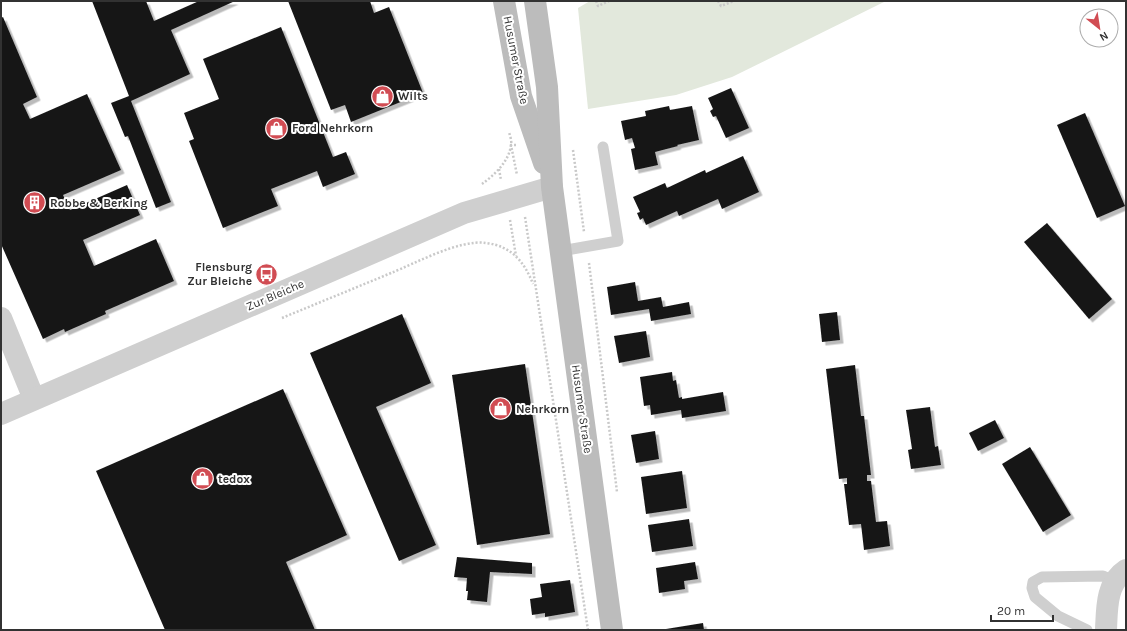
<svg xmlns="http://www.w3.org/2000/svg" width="1127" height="631" viewBox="0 0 1127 631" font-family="Karla,sans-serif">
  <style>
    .green { fill: #e2e8dc }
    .building { fill: #191919; filter: url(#shadow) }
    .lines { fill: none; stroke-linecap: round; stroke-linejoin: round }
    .path { stroke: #c9c9c9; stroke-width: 2.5; stroke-dasharray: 2 2; stroke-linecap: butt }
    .service { stroke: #cfcfcf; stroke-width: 11 }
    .tertiary { stroke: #cfcfcf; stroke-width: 22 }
    .secondary { stroke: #bcbcbc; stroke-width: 22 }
    .labels { text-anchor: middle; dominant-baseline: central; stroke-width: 4; stroke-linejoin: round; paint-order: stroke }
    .street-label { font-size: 12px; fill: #323232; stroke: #fff }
    .poi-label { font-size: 12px; font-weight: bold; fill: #323232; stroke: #fff; text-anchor: start }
  </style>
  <defs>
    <filter id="shadow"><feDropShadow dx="3.5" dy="3.5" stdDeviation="0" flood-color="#0004"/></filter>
  </defs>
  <rect width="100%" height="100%" fill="#fff"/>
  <!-- green -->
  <polygon class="green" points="590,1 886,1 732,77 676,95 588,109 578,8"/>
  <!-- building -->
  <g class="building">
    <polygon points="92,1 146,1 154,21 199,1 235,1 171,30 190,74 131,101 171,202 156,208 128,136 125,137 111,103 129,96"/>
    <polygon points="288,1 370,1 374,13 389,7 423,93 351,122 345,105 331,110"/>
    <polygon points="3,17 37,97 23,104 30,119 87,94 121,170 63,195 70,210 127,185 140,215 83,240 94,266 156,239 174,281 105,311 106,314 65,332 64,329 43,339 1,244 1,18"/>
    <polygon points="281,27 333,157 346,152 355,174 323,187 317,171 271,189 278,206 223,228 189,141 194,139 184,113 219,99 203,59"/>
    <polygon points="731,88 749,128 726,138 716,116 713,117 710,111 713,109 708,98"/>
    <polygon points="669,106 670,110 692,106 699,140 677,145 678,146 655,152 658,165 635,170 631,149 635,148 632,138 625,140 621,121 646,116 645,111"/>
    <polygon points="1085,113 1125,206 1097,218 1057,125"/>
    <polygon points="743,156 759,192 722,209 718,199 679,216 677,211 646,225 643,218 640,220 637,213 640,212 633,197 665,183 667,188 705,170 706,173"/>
    <polygon points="1047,223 1112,299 1089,319 1024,242"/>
    <polygon points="635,282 638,301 661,297 663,307 689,302 691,314 651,321 649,309 611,315 607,287"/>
    <polygon points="837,312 840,340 822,342 819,314"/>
    <polygon points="402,314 431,383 376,407 436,545 399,561 310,353"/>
    <polygon points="646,331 650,357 619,363 614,336"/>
    <polygon points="525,364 550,534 477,545 452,375"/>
    <polygon points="855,365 861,416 864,416 871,475 867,475 867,481 871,481 876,522 887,521 890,546 864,550 861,524 849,525 844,484 847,484 847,478 839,479 826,369"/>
    <polygon points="672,372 673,381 676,380 679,398 682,397 682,399 723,392 726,411 682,418 681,410 651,415 650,405 644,406 640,377"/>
    <polygon points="283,389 347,535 286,562 315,630 165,630 96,471"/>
    <polygon points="930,407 935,447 938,446 941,465 911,469 908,450 912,449 906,410"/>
    <polygon points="995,420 1004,438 978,451 969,433"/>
    <polygon points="655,431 659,459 636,463 631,435"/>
    <polygon points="1030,447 1071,515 1043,532 1002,464"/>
    <polygon points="682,471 687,508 646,514 641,477"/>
    <polygon points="689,519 693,546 652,552 648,525"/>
    <polygon points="457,557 532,563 532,574 490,572 487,602 467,600 468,591 466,591 467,578 454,577"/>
    <polygon points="695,562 698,579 684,581 685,589 659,593 656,568"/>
    <polygon points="570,580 575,612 545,617 545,613 532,615 530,599 542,597 540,584"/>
    <polygon points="703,623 704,630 666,630 666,629"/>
  </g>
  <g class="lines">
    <!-- path -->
    <g class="path">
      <polyline points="596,1 598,6 609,1"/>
      <polyline points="718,1 721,6 734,1"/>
      <polyline points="516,145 511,145 517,175"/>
      <polyline points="573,150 584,232"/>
      <polyline points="499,169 501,180"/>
      <path d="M482 184C494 175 509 162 511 145 512 141 510 136 509 132"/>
      <polyline points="525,217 588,630"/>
      <polyline points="510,220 516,256"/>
      <polyline points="589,263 617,492"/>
      <path d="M282 318C318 303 355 288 391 273 416 263 460 239 486 243 511 246 524 261 533 284"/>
    </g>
    <!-- service -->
    <g class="service">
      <polyline points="561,251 618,241 603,147"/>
      <polyline points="1087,630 1058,616 1035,597 1032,588 1033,582 1042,577 1103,576 1114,581"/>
    </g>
    <!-- tertiary -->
    <g class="tertiary">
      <polyline points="1,318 34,399"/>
      <polyline points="1,414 464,213 552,187"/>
      <path d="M1106 630C1107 608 1106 583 1126 570"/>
    </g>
    <!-- secondary -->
    <g class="secondary">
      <polyline points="504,1 521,96 544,163"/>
      <polyline points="535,1 547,87 552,187 612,630"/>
    </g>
  </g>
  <!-- icons -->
  <defs>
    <symbol id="shop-disc" viewBox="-11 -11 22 22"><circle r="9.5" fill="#d14c53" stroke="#fff"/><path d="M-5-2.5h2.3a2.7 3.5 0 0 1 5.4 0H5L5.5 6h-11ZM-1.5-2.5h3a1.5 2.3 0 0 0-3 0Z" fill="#fff"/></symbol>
    <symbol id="building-disc" viewBox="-11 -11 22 22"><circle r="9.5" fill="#d14c53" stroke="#fff"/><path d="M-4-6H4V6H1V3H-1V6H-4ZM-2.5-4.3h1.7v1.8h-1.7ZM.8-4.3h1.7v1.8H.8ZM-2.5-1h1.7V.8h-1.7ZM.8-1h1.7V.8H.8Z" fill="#fff"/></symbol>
    <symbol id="bus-disc" viewBox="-11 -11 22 22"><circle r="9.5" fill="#d14c53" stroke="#fff"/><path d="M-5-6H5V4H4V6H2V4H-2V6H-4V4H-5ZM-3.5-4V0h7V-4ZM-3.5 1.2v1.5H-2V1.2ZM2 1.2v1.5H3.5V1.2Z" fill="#fff"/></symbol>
  </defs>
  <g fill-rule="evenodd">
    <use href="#shop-disc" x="370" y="84" width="25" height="25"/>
    <use href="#shop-disc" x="264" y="116" width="25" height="25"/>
    <use href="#building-disc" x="22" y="190" width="25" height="25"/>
    <use href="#bus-disc" x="254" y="262" width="25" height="25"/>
    <use href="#shop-disc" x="488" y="396" width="25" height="25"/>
    <use href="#shop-disc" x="190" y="466" width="25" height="25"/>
  </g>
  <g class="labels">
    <!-- street labels -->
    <g class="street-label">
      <text transform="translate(516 60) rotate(79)">Husumer Straße</text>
      <text transform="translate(275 295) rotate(-23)">Zur Bleiche</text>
      <text transform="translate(582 409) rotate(82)">Husumer Straße</text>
    </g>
    <!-- poi labels -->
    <g class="poi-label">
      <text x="398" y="96">Wilts</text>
      <text x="292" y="128">Ford Nehrkorn</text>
      <text x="50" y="203">Robbe &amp; Berking</text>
      <text x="252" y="267" text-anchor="end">Flensburg<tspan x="252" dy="14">Zur Bleiche</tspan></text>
      <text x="516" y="409">Nehrkorn</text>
      <text x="218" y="479">tedox</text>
    </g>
  </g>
  <!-- border -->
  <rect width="1127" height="631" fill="none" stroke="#323232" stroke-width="4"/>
  <!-- north arrow -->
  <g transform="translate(1099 28) rotate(150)"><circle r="19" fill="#ffffff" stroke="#adadad"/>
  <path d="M0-3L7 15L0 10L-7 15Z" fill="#d14c53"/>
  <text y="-6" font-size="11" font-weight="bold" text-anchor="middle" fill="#323232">N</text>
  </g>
  <!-- scale -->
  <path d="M991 615v6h62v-6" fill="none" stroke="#323232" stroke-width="2"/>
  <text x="997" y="615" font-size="12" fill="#323232" stroke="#ffffff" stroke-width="3" paint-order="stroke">20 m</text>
</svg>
